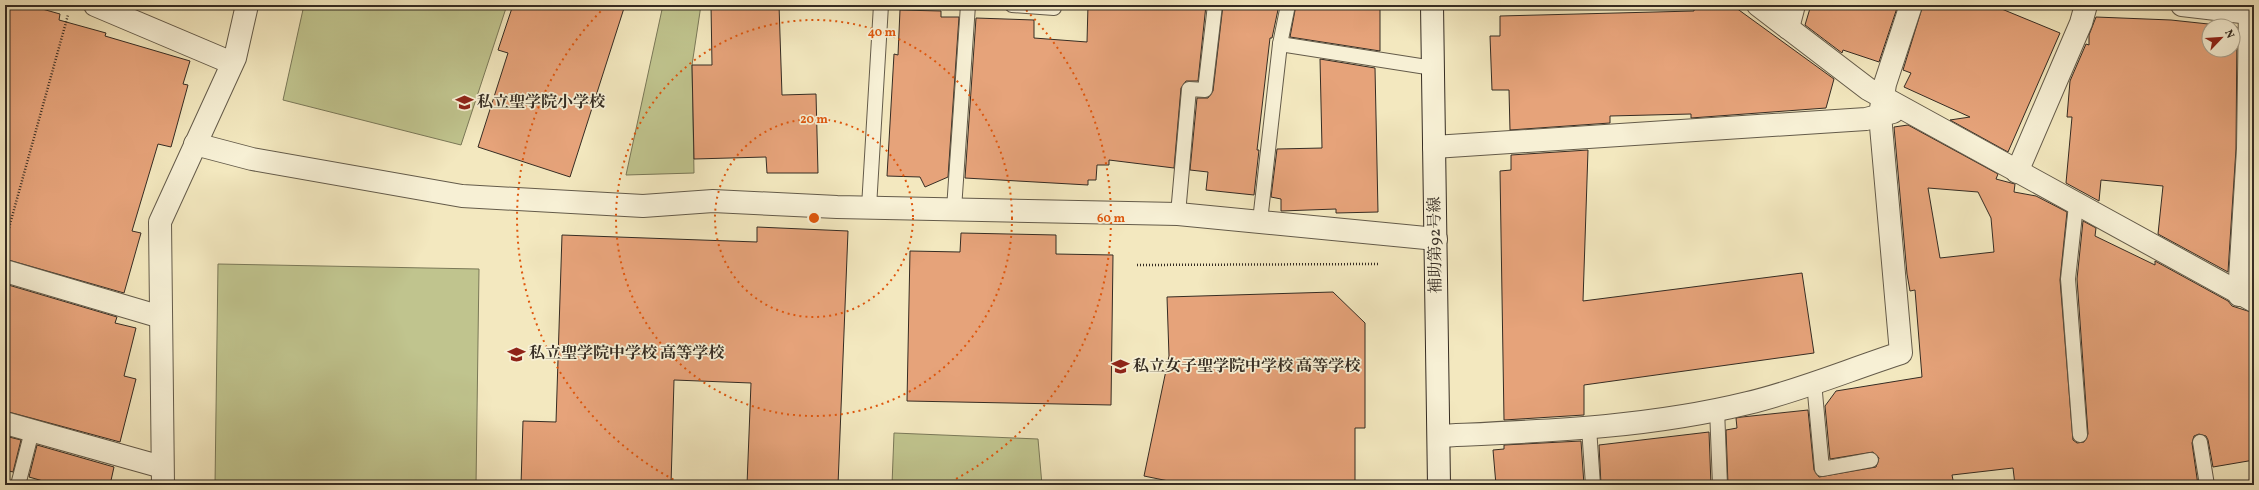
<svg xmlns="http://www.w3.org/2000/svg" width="2259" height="490" viewBox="0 0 2259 490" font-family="Vollkorn,'Noto Serif JP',serif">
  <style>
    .green { fill: #c0c48e; stroke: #7a7858 }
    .building { fill: #e6a37a; stroke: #352c23; fill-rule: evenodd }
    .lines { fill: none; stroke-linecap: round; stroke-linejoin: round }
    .lane-casing { stroke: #645b4a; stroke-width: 16 }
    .street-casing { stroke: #645b4a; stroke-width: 24 }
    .secondary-casing { stroke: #352c23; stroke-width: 24 }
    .path { stroke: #352c23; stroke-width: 2.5; stroke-dasharray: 1 2; stroke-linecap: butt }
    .lane { stroke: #f7f0d5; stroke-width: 14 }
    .street { stroke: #f7f0d5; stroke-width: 22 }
    .secondary { stroke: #f7f0d5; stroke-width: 22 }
    .ring { fill: none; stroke: #df570d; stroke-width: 2; stroke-dasharray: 2 4 }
    .labels { text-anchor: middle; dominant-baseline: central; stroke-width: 3.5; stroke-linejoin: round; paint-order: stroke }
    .poi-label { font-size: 16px; font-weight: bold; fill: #352c23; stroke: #f7f0d5; text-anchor: start }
    .street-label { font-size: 16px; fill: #352c23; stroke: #f7f0d5 }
    .centre { fill: #df570d; stroke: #f7f0d5; stroke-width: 2 }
    .ring-label { font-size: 12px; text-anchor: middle; font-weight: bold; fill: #df570d; stroke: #f7f0d5; stroke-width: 3.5; stroke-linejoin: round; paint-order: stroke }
  </style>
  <rect width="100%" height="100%" fill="#f3e8bf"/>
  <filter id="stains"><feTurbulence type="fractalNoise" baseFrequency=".005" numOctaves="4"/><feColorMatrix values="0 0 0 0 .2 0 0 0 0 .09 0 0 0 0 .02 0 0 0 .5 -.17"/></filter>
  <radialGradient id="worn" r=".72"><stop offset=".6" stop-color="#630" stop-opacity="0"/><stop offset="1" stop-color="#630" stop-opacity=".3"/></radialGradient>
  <!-- green -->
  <g class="green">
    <polygon points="304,5 507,5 461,145 283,100"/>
    <polygon points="663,5 701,5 692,65 694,173 626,175"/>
    <polygon points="218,264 479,269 476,485 215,485"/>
    <polygon points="894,433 1038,439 1042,485 892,485"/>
  </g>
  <!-- building -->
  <g class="building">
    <polygon points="5,5 28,5 60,14 59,20 106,33 105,36 190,61 183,84 188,85 171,147 158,144 132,231 141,233 124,293 5,259"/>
    <polygon points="513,5 625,5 570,177 478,147 508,53 498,50"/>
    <polygon points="711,5 779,5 782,95 816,94 818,173 767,173 766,157 694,159 692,65 712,65"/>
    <polygon points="1088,5 1206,5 1198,81 1186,81 1181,88 1174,168 1109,160 1109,165 1097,165 1096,180 1088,180 1088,185 965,178 976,18 1034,20 1034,38 1087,42"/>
    <polygon points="1223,5 1279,5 1272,38 1270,38 1257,150 1259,150 1254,195 1206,190 1208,172 1190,170 1197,98 1208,98 1213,91"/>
    <polygon points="1296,5 1380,5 1380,51 1290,37"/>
    <polygon points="1694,5 1732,5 1834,79 1826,108 1691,118 1691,114 1610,116 1610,123 1510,130 1509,90 1492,90 1490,36 1500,36 1500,16 1694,11"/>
    <polygon points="1811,5 1898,5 1879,62 1843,50 1842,53 1805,25"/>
    <polygon points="1923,5 1992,5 2060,33 2008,152 1950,120 1970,117 1904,87 1911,73 1903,70"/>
    <polygon points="900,10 941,11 941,17 959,17 948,177 925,187 920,177 887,176 894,54 898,55"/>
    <polygon points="2096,17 2171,20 2227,26 2209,26 2209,50 2233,50 2233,26 2237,27 2236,149 2228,272 2158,234 2163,186 2101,180 2099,201 2066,183 2072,117 2067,117 2070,81 2086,44 2089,45 2089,35"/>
    <polygon points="1320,59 1375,68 1378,212 1336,213 1336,209 1281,211 1281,199 1271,197 1277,149 1322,148"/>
    <path d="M1908 125 1998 174 1996 179 2015 184 2014 192 2036 196 2067 212 2060 280 2073 440 2077 443 2084 442 2088 434 2077 279 2083 221 2096 228 2095 236 2155 265V261L2228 301 2232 306 2254 313V460L2213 467 2208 440 2206 436 2199 434 2194 436 2192 443 2198 485H2015L2013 468 1952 475 1954 485H1728L1726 430 1737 428 1736 418 1742 417 1808 410 1814 470 1819 477 1876 467 1879 458 1873 452 1830 459 1825 406 1836 391 1922 377 1915 290 1910 291 1907 274 1894 127ZM1928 188 1978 192 1991 218 1994 252 1940 258Z"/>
    <polygon points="1588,150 1583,301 1802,273 1814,353 1584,385 1584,415 1504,420 1500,171 1511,170 1511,155"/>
    <polygon points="757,227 848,231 838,485 747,485 751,383 674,380 671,485 521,485 523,421 556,422 562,235 757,242"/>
    <polygon points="961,233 1056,235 1056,254 1113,255 1111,405 907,401 910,251 960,252"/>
    <polygon points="2254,255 2254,287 2252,286"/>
    <polygon points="5,284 117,317 115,323 136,328 124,376 136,379 120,442 5,411"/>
    <polygon points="1333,292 1365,323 1365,428 1355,428 1355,485 1188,485 1144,476 1169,356 1167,297"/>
    <polygon points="1709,432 1711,485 1601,485 1599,445"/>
    <polygon points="5,436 21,440 13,472 5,470"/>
    <polygon points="1581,441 1584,485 1552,485 1552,481 1496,485 1493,450 1504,449 1504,445"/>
    <polygon points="37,445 114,467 110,485 57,485 29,477"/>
  </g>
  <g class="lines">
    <defs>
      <g id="lane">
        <polyline points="1012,5 1054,8"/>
        <polyline points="1280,44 1433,68"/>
        <polyline points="2076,205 2068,279 2080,435"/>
        <polyline points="869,207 881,5"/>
        <polyline points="954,209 968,5"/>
        <polyline points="1178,214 1189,89 1205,90 1215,5"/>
        <polyline points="1260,221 1280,44 1288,5"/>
        <polyline points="1814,382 1822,469 1871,460"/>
        <polyline points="1717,409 1720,485"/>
        <polyline points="1589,428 1593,485"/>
        <polyline points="2200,442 2207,485"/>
        <polyline points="18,485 32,431"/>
      </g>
      <g id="street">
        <polyline points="95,5 232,63"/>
        <polyline points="1758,5 1868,89 2254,301"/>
        <polyline points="2182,5 2250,13"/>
        <polyline points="1788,28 1794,5"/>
        <polyline points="195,144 252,159 462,196 643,206 713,201 837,207 1178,214 1436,239"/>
        <polyline points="1434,147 1866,119 1893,112"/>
        <polyline points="2017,172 2081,23 2086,5"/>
        <polyline points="5,271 161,317"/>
        <polyline points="2239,295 2248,149 2250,5"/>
        <polyline points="5,423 162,467"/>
        <path d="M1439 436C1543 431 1646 428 1748 403 1799 391 1851 369 1901 353L1880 115 1885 84 1911 5"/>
        <polyline points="163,485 160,222 235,58 247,5"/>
      </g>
      <polyline id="secondary" points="1432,5 1439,485"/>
    </defs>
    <!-- lane casing -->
    <use href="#lane" class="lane-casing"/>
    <!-- street casing -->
    <use href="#street" class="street-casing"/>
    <!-- secondary casing -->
    <use href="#secondary" class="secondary-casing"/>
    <!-- path -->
    <g class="path">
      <polyline points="5,242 68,15"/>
      <polyline points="1137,265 1378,264"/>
    </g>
    <!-- lane -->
    <use href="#lane" class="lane"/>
    <!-- street -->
    <use href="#street" class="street"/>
    <!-- secondary -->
    <use href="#secondary" class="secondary"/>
  </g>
  <!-- distance rings -->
  <g class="ring">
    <circle cx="814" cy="218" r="99"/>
    <circle cx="814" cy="218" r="198"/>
    <path d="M684 485A297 297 0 0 1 606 6M1022 6A297 297 0 0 1 944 485"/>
  </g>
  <!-- icons -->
  <defs>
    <symbol id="school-bare" viewBox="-9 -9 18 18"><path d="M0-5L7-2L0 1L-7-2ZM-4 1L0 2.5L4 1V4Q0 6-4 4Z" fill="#8f2418" stroke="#f7f0d5" stroke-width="2.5" paint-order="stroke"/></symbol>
  </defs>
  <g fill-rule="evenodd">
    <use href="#school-bare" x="452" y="90" width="25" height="25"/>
    <use href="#school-bare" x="504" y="342" width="25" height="25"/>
    <use href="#school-bare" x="1108" y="354" width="25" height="25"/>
  </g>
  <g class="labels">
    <!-- poi labels -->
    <g class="poi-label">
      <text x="477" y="103">私立聖学院小学校</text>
      <text x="529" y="354">私立聖学院中学校 高等学校</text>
      <text x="1133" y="367">私立女子聖学院中学校 高等学校</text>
    </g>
    <!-- street labels -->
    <g class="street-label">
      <text transform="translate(1436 245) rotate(-91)">補助第92号線</text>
    </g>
  </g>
  <circle cx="814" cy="218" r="6" class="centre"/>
  <g class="ring-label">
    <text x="882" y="36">40 m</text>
    <text x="814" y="123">20 m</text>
    <text x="1111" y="222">60 m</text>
  </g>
  <!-- margin -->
  <rect width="2259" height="490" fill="none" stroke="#f3e8bf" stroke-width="20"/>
  <rect x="6" y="6" width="2247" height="478" fill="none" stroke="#352c23" stroke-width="2"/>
  <rect x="10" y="10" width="2239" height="470" fill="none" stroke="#352c23"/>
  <!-- north arrow -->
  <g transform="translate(2221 38) rotate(65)"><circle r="19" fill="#f7f0d5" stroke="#a9a28e"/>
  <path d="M0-3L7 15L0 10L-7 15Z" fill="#8f2418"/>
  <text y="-6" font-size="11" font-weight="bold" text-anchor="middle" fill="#352c23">N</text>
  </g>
  <rect width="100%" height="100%" filter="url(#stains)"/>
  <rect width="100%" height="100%" fill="url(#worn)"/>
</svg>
